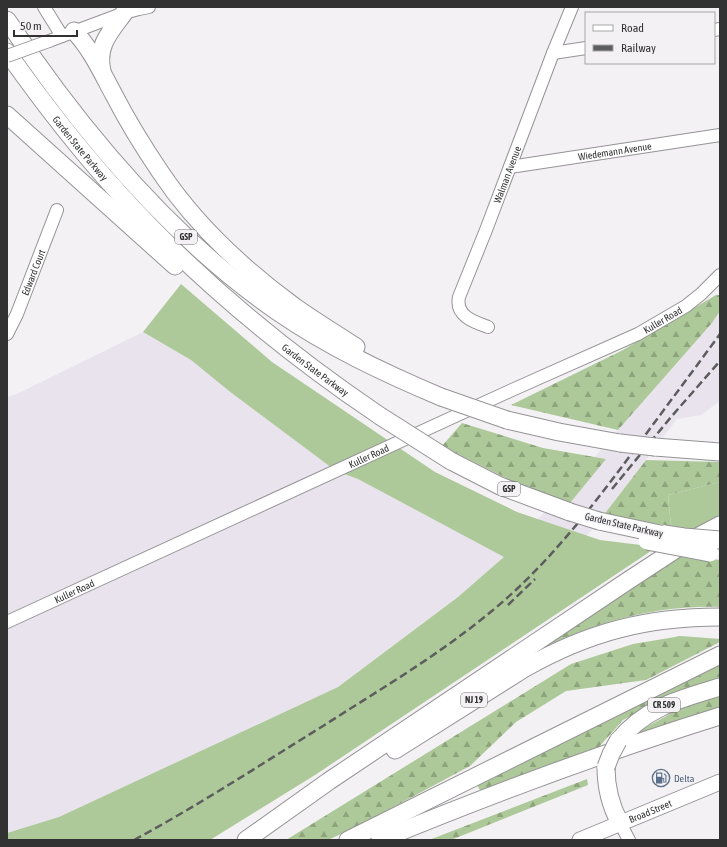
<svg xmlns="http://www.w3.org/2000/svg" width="727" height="847" viewBox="0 0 727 847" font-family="'Asap Condensed',sans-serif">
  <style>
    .built { fill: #e9e3ed }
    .grass { fill: #aec999 }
    .forest { fill: url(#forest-firs) }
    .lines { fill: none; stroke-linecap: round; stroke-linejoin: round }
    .minor-casing { stroke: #959396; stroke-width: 14 }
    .major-casing { stroke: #959396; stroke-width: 17 }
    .highway-casing { stroke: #959396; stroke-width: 19 }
    .minor { stroke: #fff; stroke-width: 12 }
    .major { stroke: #fff; stroke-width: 15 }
    .highway { stroke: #fff; stroke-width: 17 }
    .rail { stroke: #5d5d5e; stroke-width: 2.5; stroke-dasharray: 8 4; stroke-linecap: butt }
    .minor-bridge-casing { stroke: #959396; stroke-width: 14; stroke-linecap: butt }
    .highway-bridge-casing { stroke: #959396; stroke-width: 19; stroke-linecap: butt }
    .minor-bridge { stroke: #fff; stroke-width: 12 }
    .highway-bridge { stroke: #fff; stroke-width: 17 }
    .labels { text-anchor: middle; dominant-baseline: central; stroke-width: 3; stroke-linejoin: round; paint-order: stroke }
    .shield { fill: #f3f1f4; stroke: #6c6b6d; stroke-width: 1 }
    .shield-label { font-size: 9px; font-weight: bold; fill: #323233 }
    .street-label { font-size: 10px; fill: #323233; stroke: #f3f1f4 }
    .service-label { font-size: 10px; fill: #4e5e75; stroke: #f3f1f4; text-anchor: start }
  </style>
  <defs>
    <pattern id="forest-firs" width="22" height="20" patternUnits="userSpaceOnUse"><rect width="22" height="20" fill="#aec999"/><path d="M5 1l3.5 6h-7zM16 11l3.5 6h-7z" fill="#8ea47d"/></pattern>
  </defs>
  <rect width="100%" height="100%" fill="#f3f1f4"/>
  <!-- built -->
  <polygon class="built" points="720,311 720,401 701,415 677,419 593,529 459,670 421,637 471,586 458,597 338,687 59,817 7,833 7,397 15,395 143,332 191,360 229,391 336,471 358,479 502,555 557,500 712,323"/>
  <!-- grass -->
  <g class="grass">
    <polygon points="181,284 272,362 435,472 517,512 600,540 657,547 315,775 210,840 7,840 7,833 59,817 338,687 458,597 504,557 358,479 336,471 229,391 191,360 143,332"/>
    <polygon points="720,482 720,519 697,530 671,526 668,495"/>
  </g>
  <!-- forest -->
  <g class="forest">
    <polygon points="716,295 720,295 720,311 712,323 618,430 511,405 623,350"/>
    <polygon points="462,423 543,448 606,459 570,503 522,486 442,446"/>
    <polygon points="646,460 720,462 720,482 668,495 671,526 603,516"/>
    <path d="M677 554 720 560V607C656 605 595 622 539 650Z"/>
    <polygon points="681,636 720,639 720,642 646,680 566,691 516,722 470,766 358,826 328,840 286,840 571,664 633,644"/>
    <polygon points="720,665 720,681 654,704 623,720 598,748 481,792 477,785"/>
    <polygon points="720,694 720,709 627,738 688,704"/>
    <polygon points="587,779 588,785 451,840 429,840"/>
  </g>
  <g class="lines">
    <defs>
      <g id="minor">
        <polyline points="44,7 62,36"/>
        <polyline points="714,30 720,29"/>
        <polyline points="49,41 124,13 139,9 149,7"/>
        <polyline points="553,53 586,48"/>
        <path id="s1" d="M510 167 720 135"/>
        <path id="s2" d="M488 327C474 322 455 316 459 297L486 230 553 53 572 7"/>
        <path id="s3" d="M7 334 17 314 57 210"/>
        <path id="s4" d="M7 622 512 390 638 334 686 306 701 294 720 275"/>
        <polyline points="620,823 629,840"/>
      </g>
      <g id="major">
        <path id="s5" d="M580 840 720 782"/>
      </g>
      <g id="highway">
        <path d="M7 20C79 128 171 238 278 312 329 347 384 373 441 397"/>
        <path d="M74 31C92 50 102 73 114 95 128 122 144 148 161 173 195 224 246 271 295 307 315 321 336 334 356 347"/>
        <path id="s6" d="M7 52C41 100 77 147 117 191 195 278 284 351 380 416"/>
        <path d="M102 71C96 46 110 32 124 13"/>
        <polyline points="7,115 175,266"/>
        <polyline points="507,420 559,432 620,443"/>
        <polyline points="655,447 720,452"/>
        <polyline points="451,461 500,486 570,512"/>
        <polyline points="599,521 660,534"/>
        <path d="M618 741C646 707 680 699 720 687"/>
        <path d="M395 750 525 668C589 632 646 617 720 617"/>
        <path d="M606 767C606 788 610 805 620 823"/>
        <polyline points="246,840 329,781 629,580 684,544 720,525"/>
        <polyline points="348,840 720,655"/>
        <path d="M380 840C492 794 604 752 720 716"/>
      </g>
    </defs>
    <!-- minor casing -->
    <use href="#minor" class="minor-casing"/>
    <!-- major casing -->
    <use href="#major" class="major-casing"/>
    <!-- highway casing -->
    <use href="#highway" class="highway-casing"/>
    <!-- minor -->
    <use href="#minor" class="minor"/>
    <!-- major -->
    <use href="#major" class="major"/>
    <!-- highway -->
    <use href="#highway" class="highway"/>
    <!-- rail -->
    <g class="rail">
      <polyline points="612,489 671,417 720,361"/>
      <polyline points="508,605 535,579"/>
      <path d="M134 840C199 805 260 765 323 726 390 683 461 642 519 587 564 544 601 495 638 445 665 408 693 371 720 334"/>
    </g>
    <defs>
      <polyline id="minor-bridge" points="7,56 49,41"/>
      <g id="highway-bridge">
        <polyline points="441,397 507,420"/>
        <polyline points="380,416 451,461"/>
        <polyline points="620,443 655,447"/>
        <polyline points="570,512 599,521"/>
        <polyline points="664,534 684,537 720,540"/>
        <polyline points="647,541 710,553"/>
        <polyline points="606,767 611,754 618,741"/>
      </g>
    </defs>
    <!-- minor-bridge casing -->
    <use href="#minor-bridge" class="minor-bridge-casing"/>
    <!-- highway-bridge casing -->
    <use href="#highway-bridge" class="highway-bridge-casing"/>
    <!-- minor-bridge -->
    <use href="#minor-bridge" class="minor-bridge"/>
    <!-- highway-bridge -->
    <use href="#highway-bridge" class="highway-bridge"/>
  </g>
  <!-- icons -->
  <defs>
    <symbol id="fuel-ring" viewBox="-11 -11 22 22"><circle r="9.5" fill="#f3f1f4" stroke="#5c6f8a" stroke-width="1.5"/><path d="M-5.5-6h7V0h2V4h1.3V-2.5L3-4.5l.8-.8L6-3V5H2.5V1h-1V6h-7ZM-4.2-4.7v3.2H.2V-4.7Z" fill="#5c6f8a"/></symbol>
  </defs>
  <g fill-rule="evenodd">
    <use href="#fuel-ring" x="651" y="768" width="20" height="20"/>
  </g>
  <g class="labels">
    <!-- shield labels -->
    <g class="shield">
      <rect x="175" y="230" width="22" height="14" rx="3"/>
      <rect x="498" y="482" width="22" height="14" rx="3"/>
      <rect x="461" y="693" width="26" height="14" rx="3"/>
      <rect x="648" y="698" width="32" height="14" rx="3"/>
    </g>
    <g class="shield-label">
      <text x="186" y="237">GSP</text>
      <text x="509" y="489">GSP</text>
      <text x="474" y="700">NJ 19</text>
      <text x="664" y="705">CR 509</text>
    </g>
    <!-- street labels -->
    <g class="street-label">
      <text stroke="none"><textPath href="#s6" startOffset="121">Garden State Parkway</textPath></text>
      <text stroke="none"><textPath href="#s1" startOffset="106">Wiedemann Avenue</textPath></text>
      <text stroke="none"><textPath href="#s2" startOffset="178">Walman Avenue</textPath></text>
      <text stroke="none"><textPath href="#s3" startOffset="67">Edward Court</textPath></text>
      <text stroke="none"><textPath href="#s4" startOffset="722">Kuller Road</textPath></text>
      <text stroke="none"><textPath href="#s6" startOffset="445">Garden State Parkway</textPath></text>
      <text stroke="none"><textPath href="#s4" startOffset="398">Kuller Road</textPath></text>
      <text transform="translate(624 525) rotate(13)">Garden State Parkway</text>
      <text stroke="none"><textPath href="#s4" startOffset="74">Kuller Road</textPath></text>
      <text stroke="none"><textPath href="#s5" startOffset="76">Broad Street</textPath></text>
    </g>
    <!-- service labels -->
    <g class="service-label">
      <text x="674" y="778">Delta</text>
    </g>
  </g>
  <!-- border -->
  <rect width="727" height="847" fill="none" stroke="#323233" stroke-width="16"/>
  <!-- legend -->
  <rect x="585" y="12" width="130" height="52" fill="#f3f1f4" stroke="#a6a5a7"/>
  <rect x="593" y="25" width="20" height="6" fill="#ffffff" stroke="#a6a5a7"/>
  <text x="621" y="32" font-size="12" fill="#323233">Road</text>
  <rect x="593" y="45" width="20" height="6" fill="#5d5d5e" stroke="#a6a5a7"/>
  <text x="621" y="52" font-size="12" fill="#323233">Railway</text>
  <!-- scale -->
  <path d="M14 30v6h63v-6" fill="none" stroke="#323233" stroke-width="2"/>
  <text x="20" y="30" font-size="12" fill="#323233" stroke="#f3f1f4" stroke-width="3" paint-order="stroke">50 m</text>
</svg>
